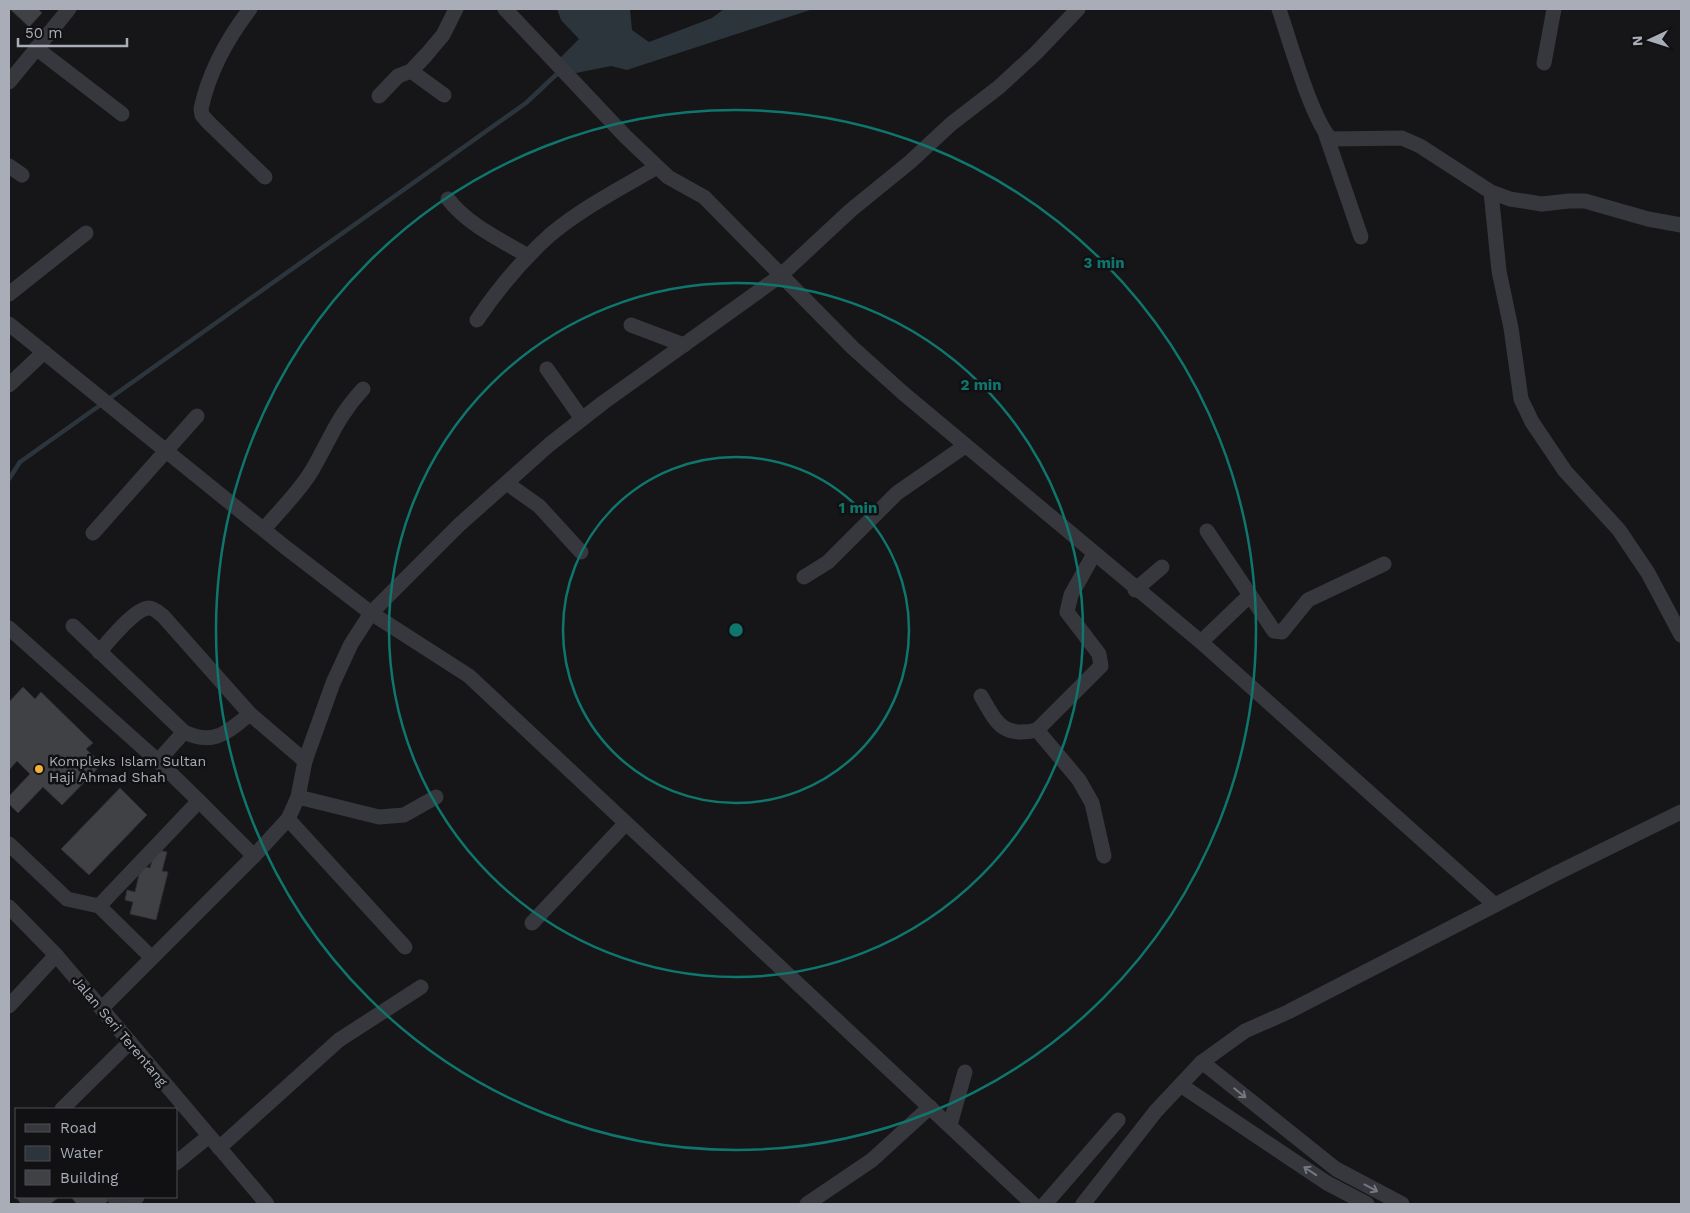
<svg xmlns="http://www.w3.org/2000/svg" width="1690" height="1213" viewBox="0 0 1690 1213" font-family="'Work Sans',sans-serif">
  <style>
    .water { fill: #2c353c }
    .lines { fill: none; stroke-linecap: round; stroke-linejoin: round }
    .stream { stroke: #2c353c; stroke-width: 4.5 }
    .building { fill: #404145; stroke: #303034 }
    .minor { stroke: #37383d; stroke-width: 15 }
    .oneway { stroke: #757881 }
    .ring { fill: none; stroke: #0f766e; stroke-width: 2.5 }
    .poi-dot { fill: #f2b134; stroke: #111113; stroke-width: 2 }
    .labels { text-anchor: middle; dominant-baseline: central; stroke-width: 5; stroke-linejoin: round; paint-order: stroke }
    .poi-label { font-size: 14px; fill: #a8adb8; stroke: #111113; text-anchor: start }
    .street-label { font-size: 14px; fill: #a8adb8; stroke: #111113 }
    .centre { fill: #0f766e; stroke: #111113; stroke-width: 2.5 }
    .ring-label { font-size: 15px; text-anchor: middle; font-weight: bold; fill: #0f766e; stroke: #111113; stroke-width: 5; stroke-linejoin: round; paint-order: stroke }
  </style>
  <rect width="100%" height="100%" fill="#161618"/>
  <!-- water -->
  <polygon class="water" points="557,9 630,9 632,30 649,42 712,18 724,9 813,9 627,70 611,66 576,73 559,59 579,39 561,20"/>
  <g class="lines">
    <!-- stream -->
    <polyline class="stream" points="9,479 20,462 526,103 560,71"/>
  </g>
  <!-- building -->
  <g class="building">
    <polygon points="10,9 38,9 42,13 29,27"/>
    <polygon points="23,687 35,699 41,692 93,743 86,749 102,764 62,805 43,787 18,813 9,804 9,796 30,774 17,761 9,770 9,702"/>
    <polygon points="120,788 147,815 89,875 61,849"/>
    <polygon points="155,849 167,852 162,871 168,872 156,920 130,914 133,902 125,900 127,890 135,892 141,866 150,868"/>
    <polygon points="16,1197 59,1197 50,1204 21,1204"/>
    <polygon points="71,1197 109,1197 111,1199 104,1204 77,1204"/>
  </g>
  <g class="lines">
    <!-- minor -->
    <g class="minor">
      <path d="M250 9C227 39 209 71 201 109L202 115 208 122 265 177"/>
      <polyline points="505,9 625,136 668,177 704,197 853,348 903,393 1201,642 1495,905"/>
      <path d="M1279 9C1288 36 1313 123 1331 139L1402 138 1420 146 1491 192 1510 199 1542 204 1569 201H1585L1648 219 1681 225"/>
      <polyline points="36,48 122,114"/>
      <polyline points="1544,63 1554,9"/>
      <polyline points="411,71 444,95"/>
      <polyline points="9,82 69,9"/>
      <polyline points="379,96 398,76 411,71 427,54 443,35 456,9"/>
      <polyline points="1326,135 1361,237"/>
      <polyline points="9,166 22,175"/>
      <polyline points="1491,192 1499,271 1511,328 1521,399 1532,422 1565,471 1619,530 1648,573 1681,635"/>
      <path d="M448 199C468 225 501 240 528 256"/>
      <polyline points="9,294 86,233"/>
      <path d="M477 320C498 289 522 260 550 235 582 208 621 188 657 167"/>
      <polyline points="9,324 285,547 371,613 469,676 1033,1204"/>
      <polyline points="631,325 684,345"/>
      <polyline points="547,369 582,419"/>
      <polyline points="9,385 44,352"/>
      <polyline points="508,484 539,506 581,552"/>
      <path d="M264 529C280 510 298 493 311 472 330 440 336 418 363 389"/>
      <polyline points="93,533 197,416"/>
      <polyline points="1094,554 1071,595 1067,612 1099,654 1101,666 1037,730 1079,780 1092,803 1104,856"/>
      <polyline points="804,577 828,562 897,493 965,446"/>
      <polyline points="1135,590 1162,567"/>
      <polyline points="1250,595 1274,631 1282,632 1308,600 1384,564"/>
      <path d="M73 626 184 732C214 746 226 733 250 714L305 761"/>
      <polyline points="9,628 158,761 199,801 99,906"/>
      <polyline points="1201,642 1250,595 1207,531"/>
      <path d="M99 652C109 641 135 608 149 608 154 608 159 613 163 616L250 714"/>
      <path d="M981 696C997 723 1002 738 1037 730"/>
      <polyline points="158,761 184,732"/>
      <polyline points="298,797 379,817 404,815 436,797"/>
      <polyline points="199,801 254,856"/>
      <polyline points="288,819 405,947"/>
      <polyline points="9,844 67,899 99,906 152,958"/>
      <polyline points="9,907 56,955 267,1204"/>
      <polyline points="532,923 625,824"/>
      <polyline points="9,1006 56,955"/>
      <polyline points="102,1008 254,856 288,819 298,797 305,761 333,683 351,644 371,613 459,525 550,444 604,402 780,276 851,210 910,162 951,124 999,87 1036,53 1078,9"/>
      <polyline points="1202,1062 1336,1169 1402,1204"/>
      <polyline points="1182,1086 1327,1183 1367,1204"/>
      <polyline points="62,1109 130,1042"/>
      <polyline points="950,1125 965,1072"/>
      <polyline points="219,1148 339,1040 421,987"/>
      <polyline points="176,1163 209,1136"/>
      <polyline points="114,1197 121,1204"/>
      <polyline points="128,1204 137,1197"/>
      <polyline points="807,1204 872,1160 930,1107"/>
      <polyline points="1045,1204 1118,1120"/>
      <polyline points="1083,1204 1156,1111 1202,1062 1245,1031 1288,1012 1555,874 1681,812"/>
    </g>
  </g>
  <!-- one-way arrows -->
  <defs><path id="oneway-shaft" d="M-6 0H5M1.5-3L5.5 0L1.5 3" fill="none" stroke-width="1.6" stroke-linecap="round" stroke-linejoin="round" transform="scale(1.25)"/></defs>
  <g class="oneway">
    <use href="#oneway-shaft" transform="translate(1240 1093) rotate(39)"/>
    <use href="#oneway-shaft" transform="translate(1310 1171) rotate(-146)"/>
    <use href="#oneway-shaft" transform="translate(1371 1188) rotate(28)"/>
  </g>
  <!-- distance rings -->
  <g class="ring">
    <circle cx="736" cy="630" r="173"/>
    <circle cx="736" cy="630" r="347"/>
    <circle cx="736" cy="630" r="520"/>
  </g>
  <!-- markers -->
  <circle class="poi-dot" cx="39" cy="769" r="5"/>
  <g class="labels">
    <!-- poi labels -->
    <g class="poi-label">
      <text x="49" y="761">Kompleks Islam Sultan<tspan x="49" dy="16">Haji Ahmad Shah</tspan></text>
    </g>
    <!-- street labels -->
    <g class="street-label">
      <text transform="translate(120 1031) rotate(50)">Jalan Seri Terentang</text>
    </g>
  </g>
  <circle cx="736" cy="630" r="8" class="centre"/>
  <g class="ring-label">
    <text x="1104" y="268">3 min</text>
    <text x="981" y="390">2 min</text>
    <text x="858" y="513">1 min</text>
  </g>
  <!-- border -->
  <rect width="1690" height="1213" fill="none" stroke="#a8adb8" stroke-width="20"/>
  <!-- legend -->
  <rect x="15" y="1108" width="162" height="90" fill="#111113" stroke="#4d4f55"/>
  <rect x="25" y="1124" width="25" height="8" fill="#37383d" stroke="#4d4f55"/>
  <text x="60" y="1133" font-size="15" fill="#a8adb8">Road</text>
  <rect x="25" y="1146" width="25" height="15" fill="#2c353c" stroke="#4d4f55"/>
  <text x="60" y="1158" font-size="15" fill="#a8adb8">Water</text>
  <rect x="25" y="1170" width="25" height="15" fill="#404145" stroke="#4d4f55"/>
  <text x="60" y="1183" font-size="15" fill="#a8adb8">Building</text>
  <!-- north arrow -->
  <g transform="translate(1650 40) rotate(266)" stroke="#111113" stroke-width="4" paint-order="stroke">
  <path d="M0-4L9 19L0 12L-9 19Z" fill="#a8adb8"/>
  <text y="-8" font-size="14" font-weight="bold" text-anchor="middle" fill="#a8adb8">N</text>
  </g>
  <!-- scale -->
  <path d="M18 38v8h109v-8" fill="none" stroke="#a8adb8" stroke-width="2.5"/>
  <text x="25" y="38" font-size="15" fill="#a8adb8" stroke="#111113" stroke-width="4" paint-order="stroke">50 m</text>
</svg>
